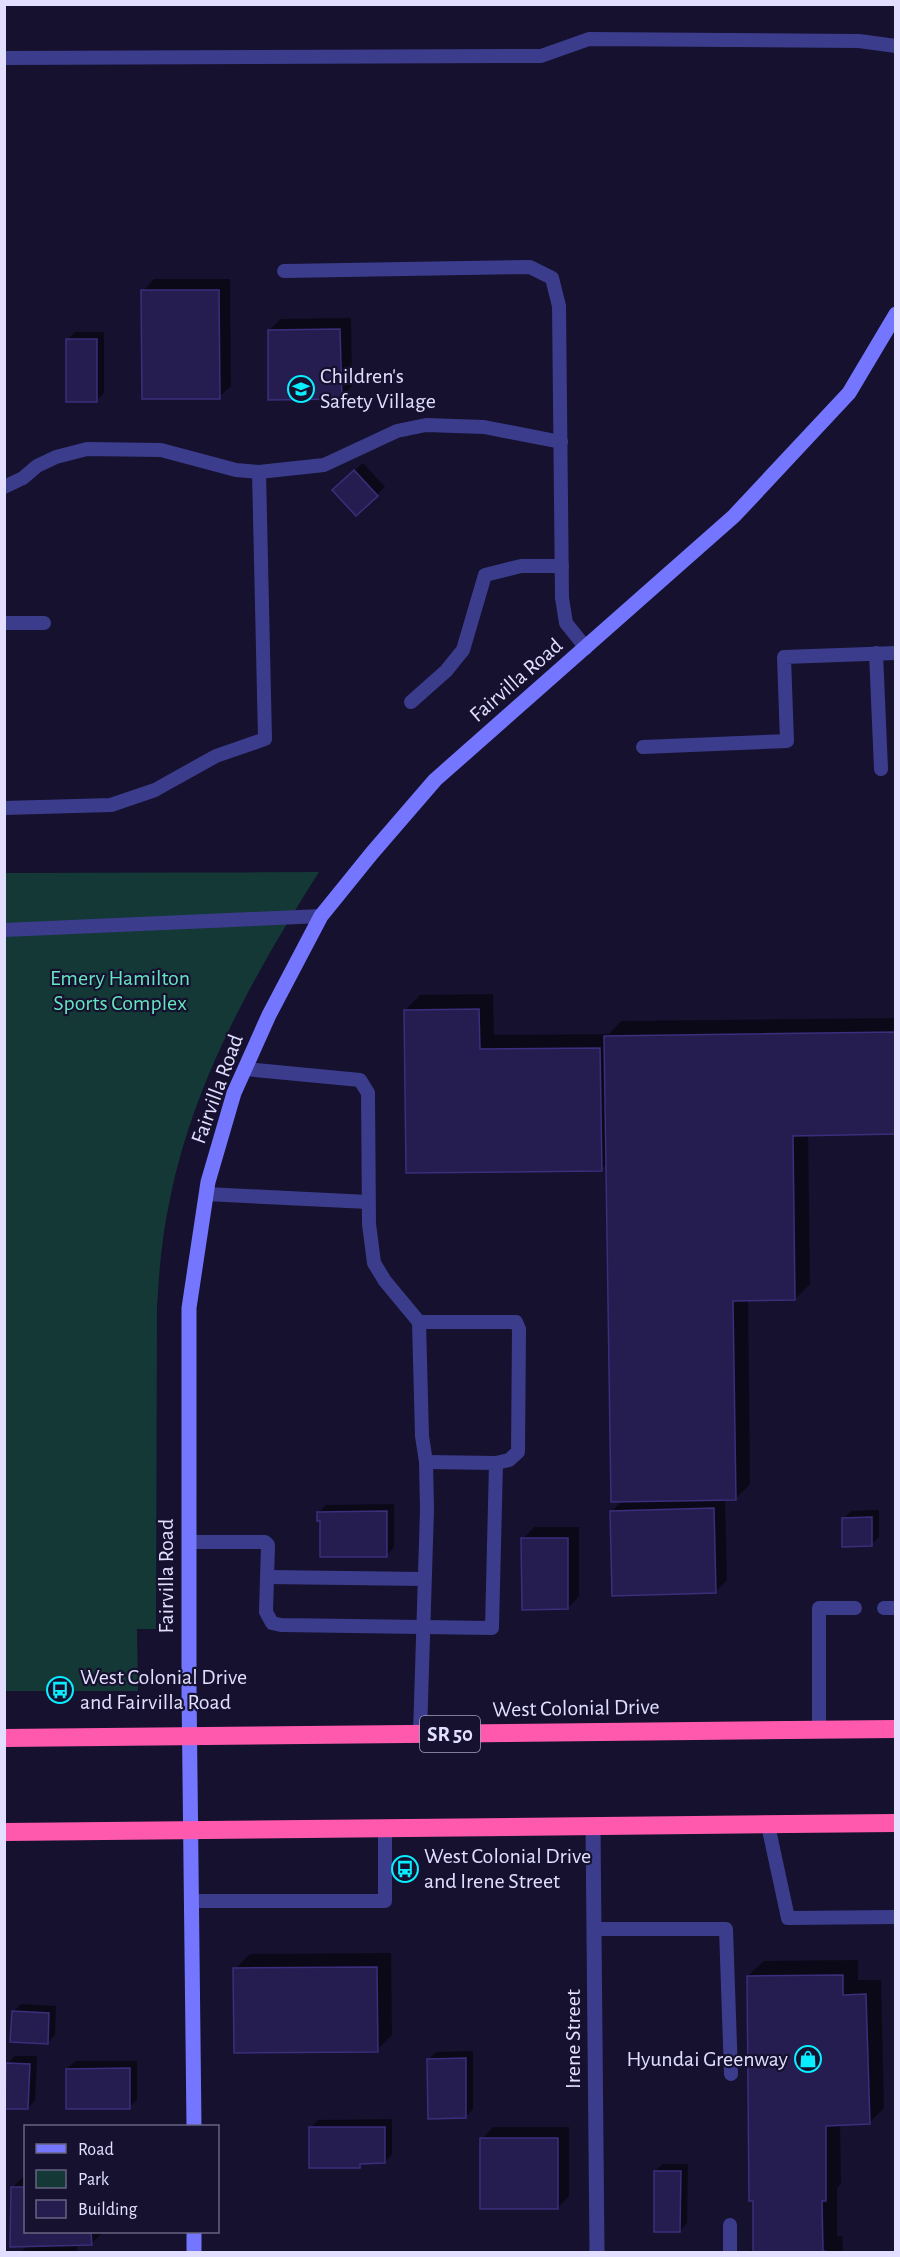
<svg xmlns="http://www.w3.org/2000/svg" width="900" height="2257" viewBox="0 0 900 2257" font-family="'Alegreya Sans',sans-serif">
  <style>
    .green { fill: #143836 }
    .shadow { fill: #0007 }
    .building { fill: #251d4f; stroke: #3b2e7c; stroke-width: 1.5 }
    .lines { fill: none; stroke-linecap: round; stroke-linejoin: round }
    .lane { stroke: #3c3c8d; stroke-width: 14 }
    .street { stroke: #3c3c8d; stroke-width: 15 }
    .secondary { stroke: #7576ff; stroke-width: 15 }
    .highway { stroke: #ff59ae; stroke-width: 18 }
    .labels { text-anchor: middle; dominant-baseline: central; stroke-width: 4.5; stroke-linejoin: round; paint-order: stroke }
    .shield { fill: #15112e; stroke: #a4a0c0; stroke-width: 1.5 }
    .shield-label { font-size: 21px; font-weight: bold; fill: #e1deff }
    .poi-label { font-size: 22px; fill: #e1deff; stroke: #15112e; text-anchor: start }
    .street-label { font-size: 22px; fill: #e1deff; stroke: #15112e }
    .park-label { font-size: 22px; fill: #65e4c0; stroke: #15112e }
  </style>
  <rect width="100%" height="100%" fill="#15112e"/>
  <!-- green -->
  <path class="green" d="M319 872C255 973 194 1080 170 1199 162 1235 159 1271 157 1308L156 1629H137L138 1691H5L4 873Z"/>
  <!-- shadow -->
  <g class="shadow">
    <polygon points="154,279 230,279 231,386 219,397 143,291"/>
    <polygon points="351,318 352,386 341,397 269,330 281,319"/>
    <polygon points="75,332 104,332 104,393 96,401 67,340"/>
    <polygon points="363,463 385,487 356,514 342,482"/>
    <polygon points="493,994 494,1035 609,1034 621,1021 896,1018 896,1133 808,1134 810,1284 795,1299 748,1299 750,1484 735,1499 725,1499 727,1580 715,1592 612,1511 622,1501 608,1163 601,1169 405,1010 420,995"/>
    <polygon points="394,1504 394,1547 387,1555 322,1519 318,1513 326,1505"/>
    <polygon points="879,1510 879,1537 871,1545 843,1519 851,1511"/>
    <polygon points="534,1527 579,1527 579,1596 568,1608 523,1539"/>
    <polygon points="391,1953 392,2035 377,2050 235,1969 250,1954"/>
    <polygon points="858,1960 858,1980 881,1980 884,2108 869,2123 840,2124 841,2184 837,2188 837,2236 842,2236 843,2252 749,2252 754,2247 748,1976 764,1961"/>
    <polygon points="21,2004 56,2006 55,2035 47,2043 13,2012"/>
    <polygon points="473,2051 473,2109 466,2117 429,2059 436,2052"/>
    <polygon points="15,2056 37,2056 35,2100 28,2108 8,2063"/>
    <polygon points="75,2061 137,2061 137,2100 129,2107 67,2069"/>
    <polygon points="392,2119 392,2154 385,2162 363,2162 359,2166 310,2128 318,2120"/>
    <polygon points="493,2127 569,2127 569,2196 558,2208 482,2139"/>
    <polygon points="663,2164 688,2164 687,2223 680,2231 655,2171"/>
    <polygon points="24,2176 26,2176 26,2232 103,2232 91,2244 77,2244 77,2252 21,2252 28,2245 12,2188"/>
  </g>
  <!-- building -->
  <g class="building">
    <polygon points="141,290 219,290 220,399 142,399"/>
    <polygon points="340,329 342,399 268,400 268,330"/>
    <rect x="66" y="339" width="31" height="63"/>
    <polygon points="354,470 378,496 356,516 332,490"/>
    <polygon points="479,1009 480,1049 600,1048 602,1171 406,1173 404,1010"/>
    <polygon points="896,1032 896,1134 793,1136 795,1300 733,1301 736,1500 611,1502 604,1036"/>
    <polygon points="714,1508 716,1593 612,1596 610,1511"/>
    <polygon points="387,1511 387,1557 320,1557 320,1521 317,1521 317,1512"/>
    <polygon points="872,1517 872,1546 842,1547 842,1518"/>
    <polygon points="521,1538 568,1538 568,1609 522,1610"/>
    <polygon points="377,1967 378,2052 234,2053 233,1968"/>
    <polygon points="843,1975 843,1995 866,1994 870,2124 826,2126 826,2201 822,2201 823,2251 828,2252 747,2252 753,2252 753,2201 749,2201 747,1976"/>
    <polygon points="12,2011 49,2013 48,2044 10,2042"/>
    <polygon points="466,2058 466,2118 428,2119 427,2059"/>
    <polygon points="6,2063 30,2064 28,2109 5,2109"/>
    <polygon points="130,2068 130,2109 66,2109 66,2069"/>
    <polygon points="309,2127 385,2127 385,2163 360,2164 360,2168 309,2168"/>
    <rect x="480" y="2138" width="78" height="71"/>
    <polygon points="654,2171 681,2171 680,2232 654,2232"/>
    <polygon points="11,2187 26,2187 26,2232 91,2232 92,2245 10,2247"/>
  </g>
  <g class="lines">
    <!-- lane -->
    <g class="lane">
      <polyline points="4,58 541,56 589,39 859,41 896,46"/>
      <polyline points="284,271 530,267 552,278 559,306 562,598 566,623 586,648"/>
      <polyline points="4,487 23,478 37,466 56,457 87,449 161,450 236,470 259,472 324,465 397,431 426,425 484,427 561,442"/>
      <polyline points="4,623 44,623"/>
      <polyline points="876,653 881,769"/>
      <polyline points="411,702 446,671 463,650 485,575 521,566 562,566"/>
      <polyline points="643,747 787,741 784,657 896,653"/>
      <polyline points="4,808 111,805 155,790 216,756 265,739 259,472"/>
      <polyline points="4,930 321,916"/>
      <polyline points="245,1069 360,1080 368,1093 369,1224 374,1263 385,1281 419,1322 422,1436 426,1462 427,1510 420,1734"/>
      <polyline points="206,1194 368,1202"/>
      <polyline points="419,1322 516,1322 519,1329 518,1452 509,1460 496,1463"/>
      <polyline points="189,1542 265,1542 268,1545 266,1612 272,1623 281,1625 492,1628 496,1463 426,1462"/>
      <polyline points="267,1577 424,1579"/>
      <polyline points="884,1608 896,1608"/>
      <polyline points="819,1730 819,1608 855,1608"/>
      <polyline points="768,1825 788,1918 896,1917"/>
      <polyline points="192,1901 385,1901 385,1829"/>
      <polyline points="595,1929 726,1929 731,2074"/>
      <polyline points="730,2225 730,2252"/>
    </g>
    <!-- street -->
    <polyline class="street" points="593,1826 597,2252"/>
    <!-- secondary -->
    <g class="secondary">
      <polyline points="194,2126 189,1689 189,1308 208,1182 234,1093 269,1015 321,916 372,853 435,780 734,516 849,393 896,314"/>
      <polyline points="194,2232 194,2252"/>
    </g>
    <!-- highway -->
    <g class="highway">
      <polyline points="4,1738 896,1729"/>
      <polyline points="4,1832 896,1823"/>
    </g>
  </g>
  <!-- icons -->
  <defs>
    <symbol id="school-ring" viewBox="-11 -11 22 22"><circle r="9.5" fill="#15112e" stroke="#0aefff" stroke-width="1.5"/><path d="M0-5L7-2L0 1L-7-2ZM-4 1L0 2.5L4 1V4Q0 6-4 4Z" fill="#0aefff"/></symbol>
    <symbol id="bus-ring" viewBox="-11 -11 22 22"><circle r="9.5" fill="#15112e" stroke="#0aefff" stroke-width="1.5"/><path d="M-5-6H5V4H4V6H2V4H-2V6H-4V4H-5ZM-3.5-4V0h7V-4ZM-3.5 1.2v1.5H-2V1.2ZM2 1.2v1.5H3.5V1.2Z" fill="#0aefff"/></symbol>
    <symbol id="shop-ring" viewBox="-11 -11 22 22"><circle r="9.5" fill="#15112e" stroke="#0aefff" stroke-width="1.5"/><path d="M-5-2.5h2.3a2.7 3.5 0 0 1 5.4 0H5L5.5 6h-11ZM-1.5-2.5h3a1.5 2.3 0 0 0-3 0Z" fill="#0aefff"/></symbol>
  </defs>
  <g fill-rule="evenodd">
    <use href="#school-ring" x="286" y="374" width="30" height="30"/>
    <use href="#bus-ring" x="45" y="1675" width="30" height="30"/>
    <use href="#bus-ring" x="390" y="1854" width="30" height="30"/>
    <use href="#shop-ring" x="793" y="2044" width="30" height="30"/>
  </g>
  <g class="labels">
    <!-- shield labels -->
    <rect class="shield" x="420" y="1716" width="60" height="36" rx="4.5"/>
    <g class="shield-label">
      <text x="450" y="1734">SR 50</text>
    </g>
    <!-- poi labels -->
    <g class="poi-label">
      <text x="320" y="376">Children's<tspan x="320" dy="25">Safety Village</tspan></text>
      <text x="80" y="1677">West Colonial Drive<tspan x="80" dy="25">and Fairvilla Road</tspan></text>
      <text x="424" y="1856">West Colonial Drive<tspan x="424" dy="25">and Irene Street</tspan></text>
      <text x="788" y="2059" text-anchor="end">Hyundai Greenway</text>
    </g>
    <!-- street labels -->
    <g class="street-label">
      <text transform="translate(516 680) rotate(-41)">Fairvilla Road</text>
      <text transform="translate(217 1089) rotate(-70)">Fairvilla Road</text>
      <text transform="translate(166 1576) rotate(-90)">Fairvilla Road</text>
      <text transform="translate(576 1708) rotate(-1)">West Colonial Drive</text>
      <text transform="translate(573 2039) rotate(-90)">Irene Street</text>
    </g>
    <!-- park labels -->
    <g class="park-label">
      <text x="120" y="978">Emery Hamilton<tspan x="120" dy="25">Sports Complex</tspan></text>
    </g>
  </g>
  <!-- border -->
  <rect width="900" height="2257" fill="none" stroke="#e1deff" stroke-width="12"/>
  <!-- legend -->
  <rect x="24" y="2125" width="195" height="108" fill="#15112e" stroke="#676382" stroke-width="1.5"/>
  <rect x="36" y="2144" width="30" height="9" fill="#7576ff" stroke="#676382" stroke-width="1.5"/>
  <text x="78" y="2155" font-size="18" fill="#e1deff">Road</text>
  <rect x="36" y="2170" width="30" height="18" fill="#143836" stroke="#676382" stroke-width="1.5"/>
  <text x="78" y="2185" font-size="18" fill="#e1deff">Park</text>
  <rect x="36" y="2200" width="30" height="18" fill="#251d4f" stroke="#676382" stroke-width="1.5"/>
  <text x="78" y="2215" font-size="18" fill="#e1deff">Building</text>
</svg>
